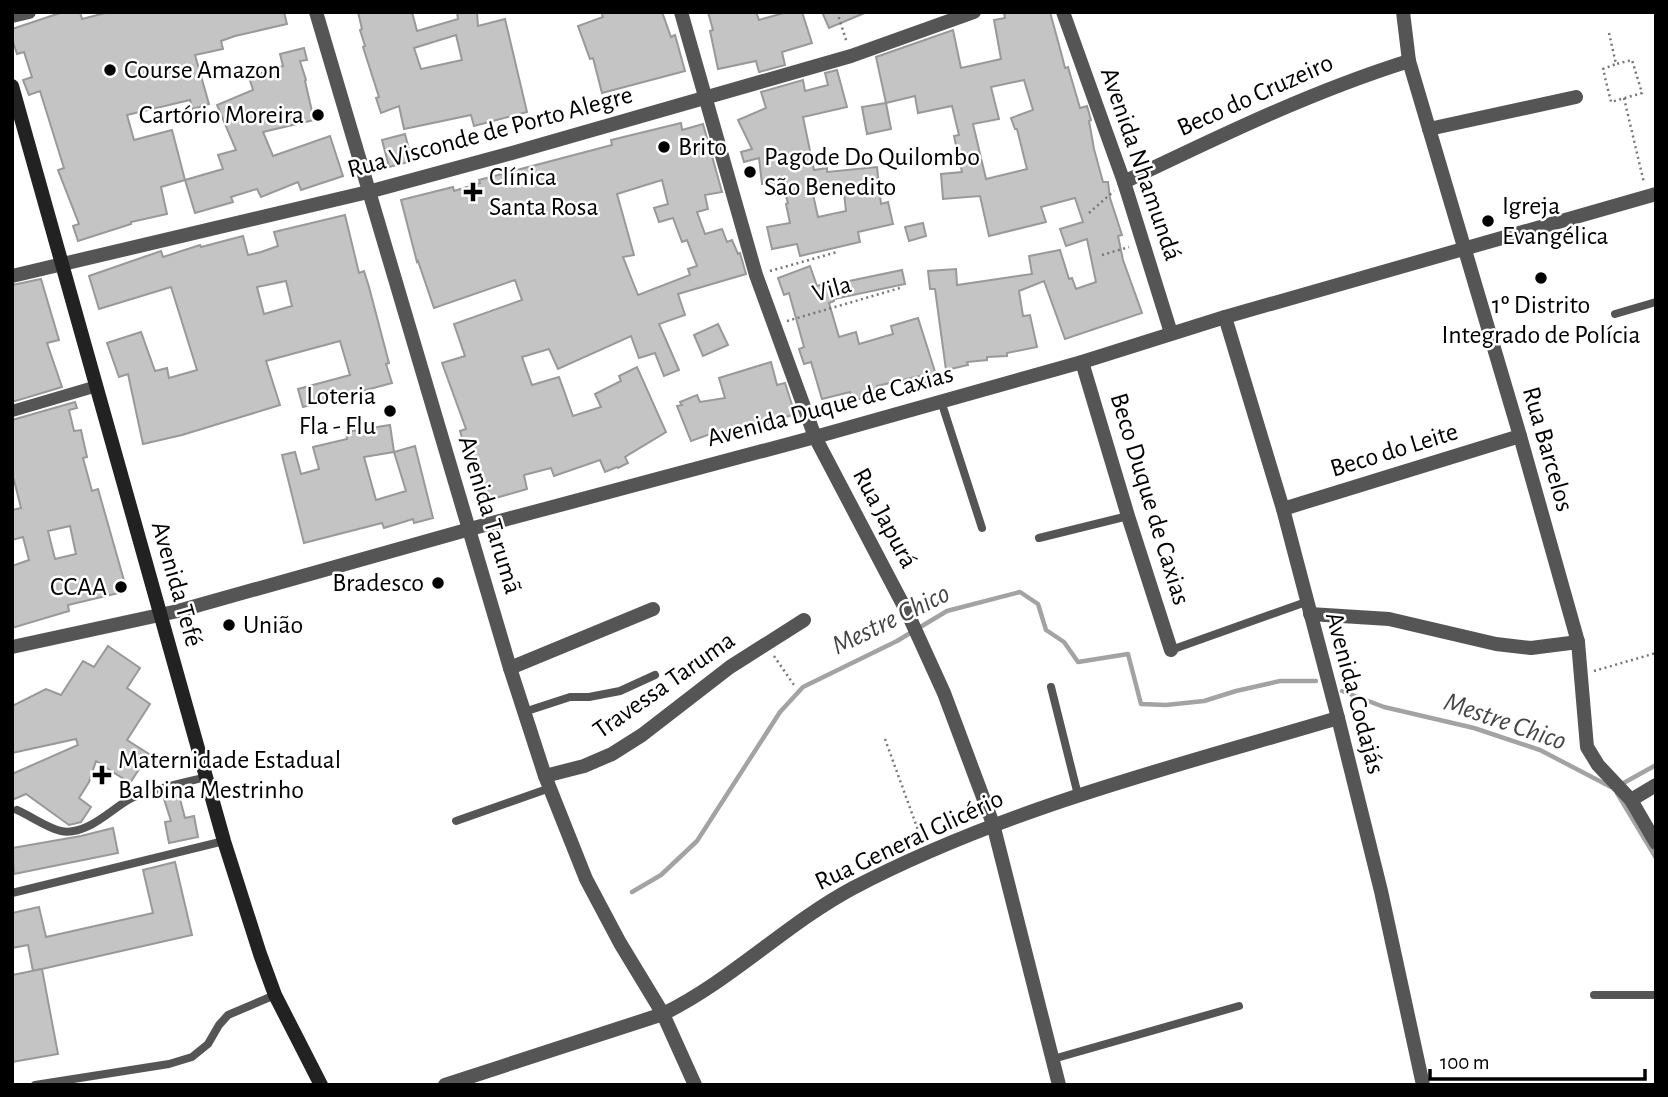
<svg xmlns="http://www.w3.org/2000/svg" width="1668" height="1097" viewBox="0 0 1668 1097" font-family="'Alegreya Sans',sans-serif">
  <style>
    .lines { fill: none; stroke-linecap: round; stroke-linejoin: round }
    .stream { stroke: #a3a3a3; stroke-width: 4.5 }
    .building { fill: #c4c4c4; stroke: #999; stroke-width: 2; fill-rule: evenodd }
    .path { stroke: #777; stroke-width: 2.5; stroke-dasharray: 2 3.5; stroke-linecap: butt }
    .service { stroke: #555; stroke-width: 8 }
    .pedestrian { stroke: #555; stroke-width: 12 }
    .minor { stroke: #555; stroke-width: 14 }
    .tertiary { stroke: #555; stroke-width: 14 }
    .secondary { stroke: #222; stroke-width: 14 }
    .poi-dot { fill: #000; stroke: #fff; stroke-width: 2.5 }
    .labels { text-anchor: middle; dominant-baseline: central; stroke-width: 5; stroke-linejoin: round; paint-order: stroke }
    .poi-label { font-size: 26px; fill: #000; stroke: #fff; text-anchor: start }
    .street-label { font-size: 26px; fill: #000; stroke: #fff }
    .water-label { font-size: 28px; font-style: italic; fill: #444; stroke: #fff }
  </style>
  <rect width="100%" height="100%" fill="#fff"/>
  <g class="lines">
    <!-- stream -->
    <g class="stream">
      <polyline points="1342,691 1384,707 1474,728 1540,750 1611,787"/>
      <polyline points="1620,785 1656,765"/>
      <polyline points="1617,793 1656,858"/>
      <polyline points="632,892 661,875 697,841 780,712 803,687 897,641 947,611 1020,592 1038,604 1046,630 1064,642 1078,662 1128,654 1141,704 1166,705 1204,701 1236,691 1280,681 1316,681"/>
    </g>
  </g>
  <!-- building -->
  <g class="building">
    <polygon points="63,12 80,12 82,19 109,12 284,12 287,24 235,36 221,41 223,49 195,55 209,104 193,109 190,100 127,115 134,140 172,130 185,180 161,187 167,214 131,222 131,224 78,241 73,226 79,224 58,170 64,168 40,91 29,95 23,80 32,77 24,52 17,54 12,39 12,29"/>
    <path d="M358 12H412L417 31 458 19 457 12H477L478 26 505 19 527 112 474 126 471 115 404 129 399 106 381 113 376 98 379 97 363 47 365 46 360 30 362 29ZM456 35 462 60 421 69 414 48Z"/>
    <polygon points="601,12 662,12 671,37 675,35 685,71 602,93 593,58 590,59 578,26 603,17"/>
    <polygon points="708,12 756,12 759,20 787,12 802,12 812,43 782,52 785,65 759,72 756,61 718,69 710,31 713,30"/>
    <polygon points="822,12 867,12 829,28"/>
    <path d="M1010 12H1050L1062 56 1065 68 1068 67 1080 108 1087 106 1091 120 1089 121 1094 149 1103 182H1108L1110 198 1122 235 1118 236 1123 260 1142 313 1065 339 1044 281 1019 291 1023 316 1030 315 1037 347 1007 353V356L987 357V360L967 362 968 365 946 370 935 289H930L928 271 956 269 957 285 1032 274 1029 256 1060 250 1069 279 1072 278 1076 289 1096 282 1087 239 1066 246 1060 229 1083 222 1075 198 1041 207 1046 222 989 236 980 196 943 199 941 174 962 172 954 136 959 135 952 106 918 113 915 96 886 103 876 57 953 30 961 68 1001 59 994 20 1005 18 1004 14ZM1024 80 1033 110 1011 118 1015 129H1017L1027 169 986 179 973 124 999 119 991 87Z"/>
    <polygon points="304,48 307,60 300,61 306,80 305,81 314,120 263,132 273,156 330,136 343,176 301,190 298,182 261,197 257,189 231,197 233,202 195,213 185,180 223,169 218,155 236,150 217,105 253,90 249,77 283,66 280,54"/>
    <path d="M837 70 847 107 803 117 814 170 827 168V172L877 167 881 204 888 202 893 224 858 232 860 242 800 256 797 244 772 249 767 227 790 223 786 204 788 203 785 193 774 195 772 183 762 184 759 158 744 162 741 152 752 149 738 120 766 108 761 92 803 80 805 91 828 85 825 73ZM843 185 846 211 818 217 812 190Z"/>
    <polygon points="886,103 891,129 867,134 862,107"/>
    <path d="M681 123 682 130 703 124 722 192 705 195 708 209 697 212 705 234 722 229 727 242 732 240 738 254 740 253 746 274 678 294 685 315 659 324 679 370 664 376 655 353 639 358 631 336 558 369 549 349 522 357 532 385 559 377 573 416 601 407 595 394 621 381 619 376 637 367 666 432 625 457 628 463 618 468 617 467 605 472 600 460 554 476 551 468 524 475 527 489 485 501 474 459 469 461 460 431 466 429 442 363 465 356 454 324 522 300 515 280 434 308 418 261 417 262 401 200 453 187 454 191 480 183 479 180 612 145 611 140ZM662 180 668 204 654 208 659 222 673 218 682 242 687 240 697 266 688 269 690 275 638 295 623 257 634 255 617 194Z"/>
    <polygon points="405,134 412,161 389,167 382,140"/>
    <path d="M345 215 359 273 364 271 369 287 389 363 386 364 392 383 303 407 298 389 350 375 340 341 266 361 280 405 182 435 143 444 128 374 119 377 107 343 141 332 155 371 167 368 169 378 197 370 171 287 99 309 89 276 161 251 163 257 200 245 201 247 243 236 248 255 261 252 278 246 274 232ZM286 281 292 306 264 314 257 287Z"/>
    <polygon points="923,223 926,236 909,241 905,227"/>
    <polygon points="810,266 817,286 829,282 830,285 902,270 905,284 834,299 834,301 829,303 839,337 856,332 859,344 893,334 891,326 918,318 937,378 922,383 920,376 877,386 879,394 852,401 850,392 822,399 811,362 804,364 799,349 804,347 789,293 784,295 778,278"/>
    <polygon points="41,279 59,340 47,343 62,387 12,402 12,285"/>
    <polygon points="718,324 728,345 703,356 694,335"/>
    <polygon points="771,362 777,385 785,383 795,414 759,426 713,433 691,441 677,406 682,405 680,402 697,395 700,402 725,398 719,378"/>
    <path d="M75 402 77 408 69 410 74 431 81 430 87 457 83 458 92 491 98 489 127 591 68 605 69 611 12 628V566L29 560 23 537 12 540V510L21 508 14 480 12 481V420ZM70 526 76 554 55 559 48 531Z"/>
    <path d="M390 425 394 452 415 446 433 518 414 523 413 519 384 528 382 523 304 543 282 455 295 452 301 474 319 469 313 447 347 439 346 432ZM394 452 406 491 376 500 364 457Z"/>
    <polygon points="108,646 140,668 127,688 150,704 127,740 149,754 130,783 96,761 89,782 79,798 91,807 81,822 69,825 26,794 12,800 12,774 78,745 76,739 12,753 12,706 46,689 61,695 83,661 94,667"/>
    <polygon points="179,795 185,818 194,816 198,837 169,843 165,822 171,821 164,799"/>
    <polygon points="113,828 118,853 14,874 12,848 81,836"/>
    <polygon points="175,862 192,935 33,971 28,945 12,948 12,913 39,907 46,937 153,913 143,870"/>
    <polygon points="42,969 58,1054 12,1062 12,975"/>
  </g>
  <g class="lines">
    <!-- path -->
    <g class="path">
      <polyline points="837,12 847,43"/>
      <polyline points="1609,33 1616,64 1632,60 1642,93 1611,102 1603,69 1616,64"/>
      <polyline points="1624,98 1644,183"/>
      <polyline points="1089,213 1114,191"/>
      <polyline points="1102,255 1129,247"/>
      <polyline points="770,271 837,252"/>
      <polyline points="787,321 900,288"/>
      <polyline points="774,656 794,685"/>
      <polyline points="1594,671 1656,653"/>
      <polyline points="885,739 922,841"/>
    </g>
    <!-- service -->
    <g class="service">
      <polyline points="1615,314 1656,302"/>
      <polyline points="941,401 982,528"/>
      <polyline points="1039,538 1128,516"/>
      <polyline points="1171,650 1306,602"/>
      <polyline points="1051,687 1078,795"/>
      <polyline points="524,712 570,697 589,697 620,691 655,675"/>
      <path d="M17 810C31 816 47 828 61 831 86 836 109 811 128 800 147 790 184 783 206 777"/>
      <polyline points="456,821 550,788"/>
      <polyline points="12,893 224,841"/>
      <polyline points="1594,995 1656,995"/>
      <polyline points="1053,1059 1239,1006"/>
      <polyline points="35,1085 169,1064 192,1057 208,1044 219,1025 228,1015 275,995"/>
    </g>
    <!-- pedestrian -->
    <polyline class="pedestrian" points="12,411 97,386"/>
    <!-- minor -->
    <g class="minor">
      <polyline points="681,12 756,275 815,437"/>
      <polyline points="1063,12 1124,182 1171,333"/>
      <polyline points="1403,12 1409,61 1520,436 1578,642 1587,747 1598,765 1631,800 1656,843"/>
      <polyline points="1429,129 1576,97"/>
      <path d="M1124 182C1218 137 1310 92 1409 61"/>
      <polyline points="12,276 368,192 512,153 851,56 974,12"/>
      <polyline points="1225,317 1283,509 1338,718 1381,891 1423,1085"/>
      <polyline points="1082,362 1128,516 1171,650"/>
      <polyline points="1283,509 1520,436"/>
      <polyline points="1310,614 1389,619 1496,644 1531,648 1578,642"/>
      <polyline points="510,668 653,609"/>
      <polyline points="545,776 584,766 612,754 642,735 730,667 804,620"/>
      <polyline points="1631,800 1656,785"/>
      <path d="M445 1085 663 1014C732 980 786 924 853 888 1006 808 1173 767 1338 718"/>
    </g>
    <!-- tertiary -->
    <g class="tertiary">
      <polyline points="316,12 510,668 545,776 586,879 620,943 663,1014 695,1085"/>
      <polyline points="12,16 29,12"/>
      <polyline points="815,437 908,614 944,693 993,824 1059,1085"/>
      <polyline points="12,647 178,611 470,529 815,437 1082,362 1225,317 1656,194"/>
    </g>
    <!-- secondary -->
    <polyline class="secondary" points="12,86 224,841 260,954 275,995 321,1085"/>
  </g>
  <!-- markers -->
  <g class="poi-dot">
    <circle cx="110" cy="70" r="7"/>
    <circle cx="318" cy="115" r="7"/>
    <circle cx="664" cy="147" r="7"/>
    <circle cx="750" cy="172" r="7"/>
    <path d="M469.5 181.5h7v7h7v7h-7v7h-7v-7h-7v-7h7z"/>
    <circle cx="1488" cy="221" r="7"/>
    <circle cx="1541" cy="278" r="7"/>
    <circle cx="390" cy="411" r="7"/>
    <circle cx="438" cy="583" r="7"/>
    <circle cx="121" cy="587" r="7"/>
    <circle cx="229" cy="625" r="7"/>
    <path d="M98.5 764.5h7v7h7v7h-7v7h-7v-7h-7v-7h7z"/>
  </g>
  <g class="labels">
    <!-- poi labels -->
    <g class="poi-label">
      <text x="124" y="70">Course Amazon</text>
      <text x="304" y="115" text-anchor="end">Cartório Moreira</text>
      <text x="678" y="147">Brito</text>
      <text x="764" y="157">Pagode Do Quilombo<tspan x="764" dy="30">São Benedito</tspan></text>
      <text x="489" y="177">Clínica<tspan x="489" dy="30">Santa Rosa</tspan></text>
      <text x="1502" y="206">Igreja<tspan x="1502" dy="30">Evangélica</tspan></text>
      <text x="1541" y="305" text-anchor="middle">1º Distrito<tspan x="1541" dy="30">Integrado de Polícia</tspan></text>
      <text x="376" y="396" text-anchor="end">Loteria<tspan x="376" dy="30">Fla - Flu</tspan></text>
      <text x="424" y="583" text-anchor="end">Bradesco</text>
      <text x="107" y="587" text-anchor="end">CCAA</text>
      <text x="243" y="625">União</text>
      <text x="118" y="760">Maternidade Estadual<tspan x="118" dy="30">Balbina Mestrinho</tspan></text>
    </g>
    <!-- street labels -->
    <g class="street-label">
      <text transform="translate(1255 95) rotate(-24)">Beco do Cruzeiro</text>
      <text transform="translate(490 132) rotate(-15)">Rua Visconde de Porto Alegre</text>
      <text transform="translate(1141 164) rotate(71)">Avenida Nhamundá</text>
      <text transform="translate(832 289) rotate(-16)">Vila</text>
      <text transform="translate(830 406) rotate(-15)">Avenida Duque de Caxias</text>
      <text transform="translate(1548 449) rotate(74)">Rua Barcelos</text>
      <text transform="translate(1394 450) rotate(-17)">Beco do Leite</text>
      <text transform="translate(1150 499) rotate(73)">Beco Duque de Caxias</text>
      <text transform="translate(490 515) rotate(73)">Avenida Tarumã</text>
      <text transform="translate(885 518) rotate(62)">Rua Japurá</text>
      <text transform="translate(177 584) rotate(74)">Avenida Tefé</text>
      <text transform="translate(664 685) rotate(-35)">Travessa Taruma</text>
      <text transform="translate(1355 693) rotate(75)">Avenida Codajás</text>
      <text transform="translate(909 840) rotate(-25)">Rua General Glicério</text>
    </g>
    <!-- water labels -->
    <g class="water-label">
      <text transform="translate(891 620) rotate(-26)">Mestre Chico</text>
      <text transform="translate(1505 722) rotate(19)">Mestre Chico</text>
    </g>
  </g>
  <!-- border -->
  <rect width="1668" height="1097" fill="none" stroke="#000000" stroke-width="28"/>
  <!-- scale -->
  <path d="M1430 1069v10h215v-10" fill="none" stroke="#000000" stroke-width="3.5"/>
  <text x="1440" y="1069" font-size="21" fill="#000000" stroke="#ffffff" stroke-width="5" paint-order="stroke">100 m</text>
</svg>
